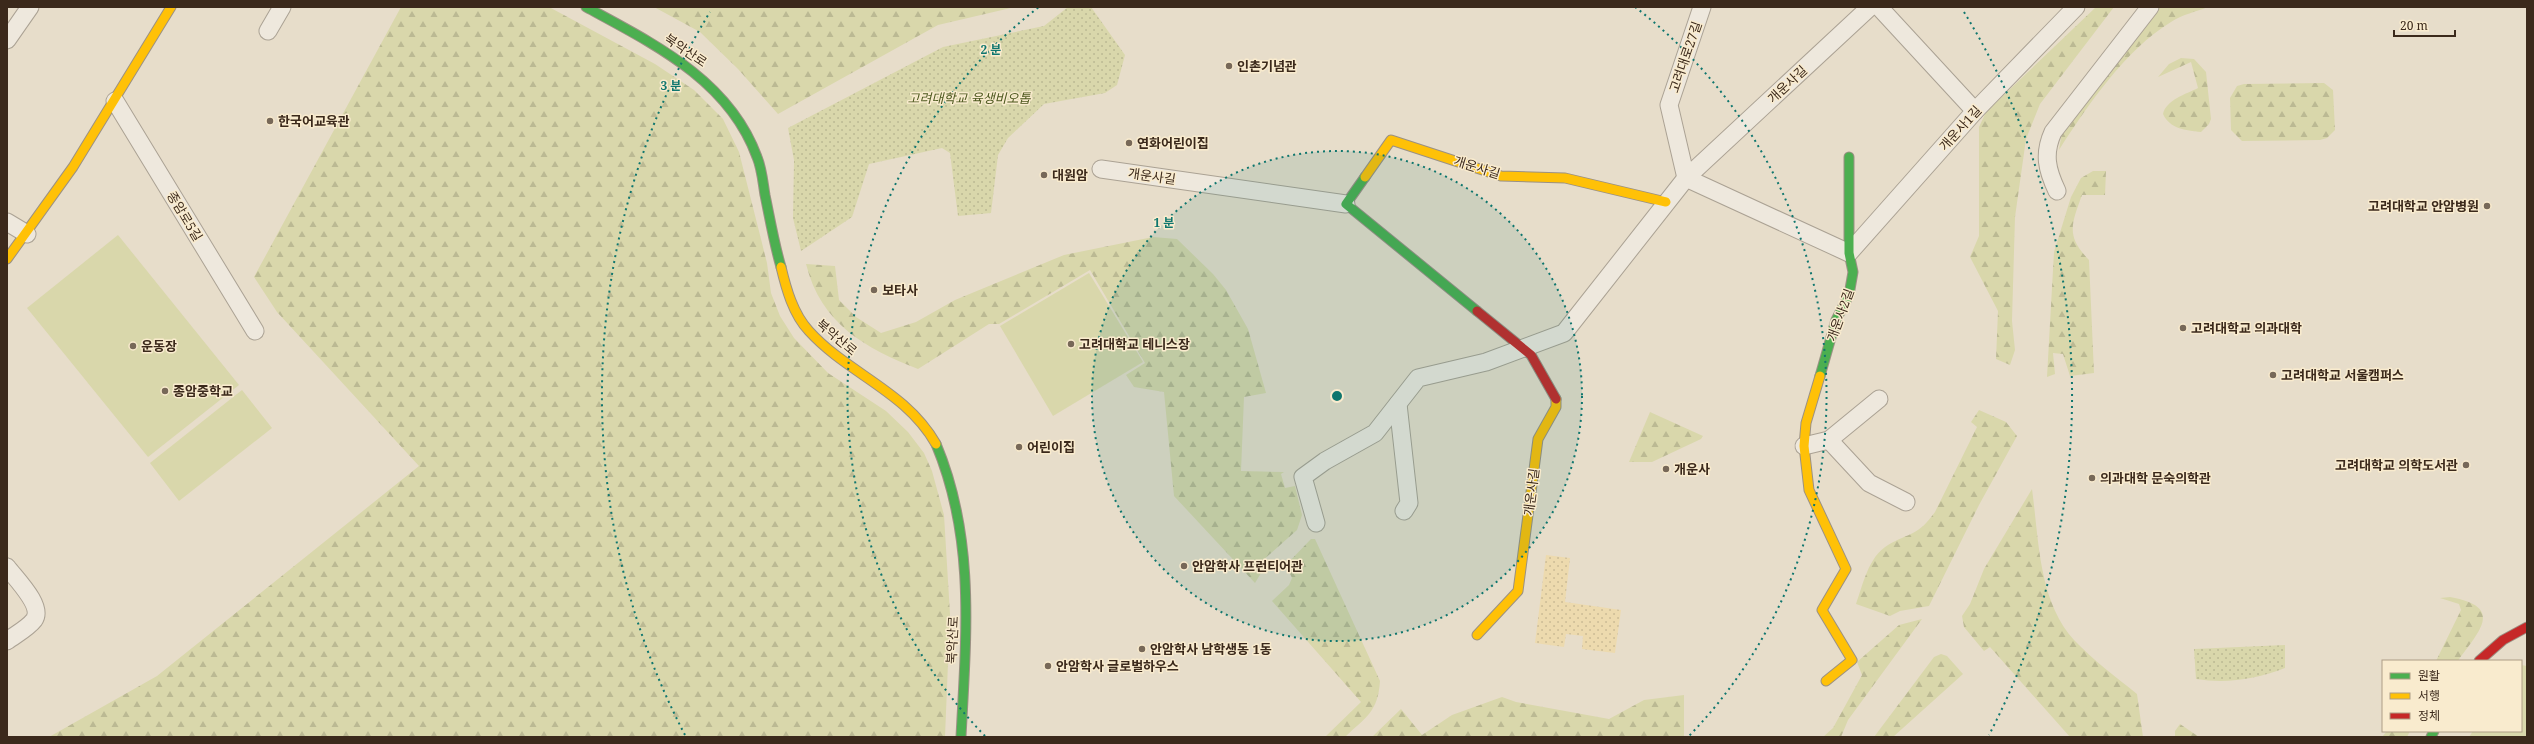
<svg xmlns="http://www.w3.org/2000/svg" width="2534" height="744" viewBox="0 0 2534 744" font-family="'Noto Serif','Noto Sans KR',serif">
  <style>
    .green { fill: url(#green-dots) }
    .forest { fill: url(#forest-firs) }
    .sand { fill: url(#sand-dots) }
    .pitch { fill: #d9d7ab }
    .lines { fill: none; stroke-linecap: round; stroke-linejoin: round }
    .street-casing { stroke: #aba294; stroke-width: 19 }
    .fast-casing { stroke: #9b9184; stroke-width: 11 }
    .slow-casing { stroke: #9b9184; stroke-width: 11 }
    .jam-casing { stroke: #9b9184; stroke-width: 11 }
    .street { stroke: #eee8dd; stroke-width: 17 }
    .fast { stroke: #4caf50; stroke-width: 9 }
    .slow { stroke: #ffc107; stroke-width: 9 }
    .jam { stroke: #c62828; stroke-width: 9 }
    .ring { fill: none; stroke: #0f766e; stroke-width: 2; stroke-dasharray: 2 4 }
    .poi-dot { fill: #776858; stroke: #f9ebce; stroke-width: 1.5 }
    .labels { text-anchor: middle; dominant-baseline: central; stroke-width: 3; stroke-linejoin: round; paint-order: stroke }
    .street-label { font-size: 13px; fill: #3b291b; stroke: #f9ebce }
    .poi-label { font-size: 13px; font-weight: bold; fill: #3b291b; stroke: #f9ebce; text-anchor: start }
    .park-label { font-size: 13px; font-style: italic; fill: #4d591f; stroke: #f9ebce }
    .centre { fill: #0f766e; stroke: #f9ebce; stroke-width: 2 }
    .ring-label { font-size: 12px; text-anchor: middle; font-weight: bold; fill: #0f766e; stroke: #f9ebce; stroke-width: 3; stroke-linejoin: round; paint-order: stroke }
  </style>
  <defs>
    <pattern id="green-dots" width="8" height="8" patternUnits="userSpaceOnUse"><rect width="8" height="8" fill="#d9d7ab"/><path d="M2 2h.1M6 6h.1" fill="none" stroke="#bbb993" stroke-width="1.8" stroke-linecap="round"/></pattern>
    <pattern id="forest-firs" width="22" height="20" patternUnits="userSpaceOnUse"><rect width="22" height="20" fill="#d9d7ab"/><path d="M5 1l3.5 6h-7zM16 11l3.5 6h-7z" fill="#bbb993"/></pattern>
    <pattern id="sand-dots" width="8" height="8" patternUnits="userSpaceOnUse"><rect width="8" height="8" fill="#eddaae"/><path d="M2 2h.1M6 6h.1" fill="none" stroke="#ccbb95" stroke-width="1.8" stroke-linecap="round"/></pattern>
  </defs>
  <rect width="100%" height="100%" fill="#e7ddca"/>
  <!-- green -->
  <g class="green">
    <polygon points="1068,7 1091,7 1125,55 1117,85 1105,93 1044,104 1008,138 998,155 991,213 958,216 950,153 942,148 869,164 852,217 801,251 793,218 794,160 788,128 943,47 1044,26"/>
    <path d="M2285 645V668C2256 679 2227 684 2196 679L2194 649Z"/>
  </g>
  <!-- forest -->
  <g class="forest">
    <polygon points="401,7 549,7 655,64 694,90 723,119 739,152 767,263 771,293 780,316 794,338 828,373 886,411 908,432 924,453 932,471 944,515 950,614 945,737 49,737 157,676 419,466 277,312 254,277"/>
    <polygon points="654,7 1015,7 938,25 778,114 738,69 700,32"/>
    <polygon points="2096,7 2114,7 2040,104 2026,139 2015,217 2012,321 2015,350 2010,365 1996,359 1998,311 1970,257 1979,236 1979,127 1986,112"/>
    <path d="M2160 7H2208C2196 12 2183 14 2171 22 2126 49 2087 106 2059 150L2062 132 2073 115Z"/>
    <path d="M2181 58 2194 59 2206 72 2211 119 2209 124 2201 132C2185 130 2170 129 2163 114 2166 100 2186 94 2198 88L2191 62 2158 77 2169 64Z"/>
    <polygon points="2324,83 2333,90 2335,130 2327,138 2320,140 2242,141 2231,130 2230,98 2237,86 2244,84"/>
    <path d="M2093 171H2106L2105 195H2082C2071 225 2066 236 2089 260L2094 373 2070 376 2063 354 2053 353 2055 374 2047 377 2054 252 2071 197 2081 178Z"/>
    <path d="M1153 237 1177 239 1213 274 1226 290 1248 329 1266 393 1244 397 1241 471 1284 472 1281 474 1285 488 1295 486 1302 515 1297 530 1262 561 1264 568 1255 583 1174 496 1164 392 1134 387 1126 375 1145 363 1090 270 999 324H989L918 369C865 348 821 324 806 264L835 266 839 300 856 317 881 333 916 322 955 300 1064 255Z"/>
    <path d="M1979 410 2006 422 2017 436 1979 505 1929 606 1900 611 1890 616 1856 604C1863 585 1868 557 1888 545 1910 532 1917 537 1935 512L1977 427 1971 422Z"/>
    <polygon points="1650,412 1703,436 1701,439 1652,462 1629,462"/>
    <path d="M2032 489C2039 539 2038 600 2074 640 2093 660 2116 677 2137 694L2143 737H2070L1990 647 1984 651 1964 627 1962 616 1970 604 1984 569Z"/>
    <path d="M1311 539H1315L1380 681C1378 712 1366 717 1345 737H1325L1361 702 1272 601 1289 585 1292 578 1286 565Z"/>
    <path d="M2450 597C2506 607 2478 632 2458 661H2436L2461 610 2459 604 2440 598Z"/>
    <polygon points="1922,619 1848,720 1841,737 1823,737 1833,728 1862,675 1857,662 1899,625"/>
    <polygon points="1941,654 1947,656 1963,674 1893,737 1874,737 1934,657"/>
    <polygon points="1684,695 1684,737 1372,737 1401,709 1422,735 1452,715 1502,697 1516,702 1609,719 1644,700"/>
    <polygon points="2180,724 2199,737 2175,737 2175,731"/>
    <polygon points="2387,731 2410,731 2407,737 2382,737"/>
  </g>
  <!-- sand -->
  <polygon class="sand" points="1546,555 1570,558 1565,602 1621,610 1615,653 1582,649 1583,636 1566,634 1564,647 1535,643"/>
  <!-- pitch -->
  <g class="pitch">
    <polygon points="118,235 239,385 148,457 27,308"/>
    <polygon points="1089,273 1143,362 1053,416 1000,326"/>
    <polygon points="242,390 272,428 179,501 150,463"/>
    <polygon points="2521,665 2527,666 2527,737 2469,737 2473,731 2521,731"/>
  </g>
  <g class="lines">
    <defs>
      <g id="street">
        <polyline points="1879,7 1975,111"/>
        <polyline points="268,31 282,7"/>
        <polyline points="7,40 30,7"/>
        <polyline points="115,101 255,331"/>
        <polyline points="1101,169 1346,204"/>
        <polyline points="1686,178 1849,253 1975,111 2076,7"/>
        <polyline points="1686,178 1669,105 1702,7"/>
        <path d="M2057 191C2047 170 2043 154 2053 132L2150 7"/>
        <polyline points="7,222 27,234"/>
        <polyline points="1398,404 1409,503 1404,511"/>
        <polyline points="1829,440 1869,483 1906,502"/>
        <polyline points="1804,446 1829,440 1879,399"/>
        <polyline points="1316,523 1303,477 1325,461 1375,433 1418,378 1486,362 1564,333 1686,178 1870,7"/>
        <path d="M7 567C15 578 44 606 34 620 28 628 15 635 7 641"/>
      </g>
      <g id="fast">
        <path d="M586 7C654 44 729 80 757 157 762 169 763 183 765 195 770 219 774 243 781 267"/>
        <polyline points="1365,177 1346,204 1477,311"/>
        <polyline points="1820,376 1836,320 1849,295 1853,272 1849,253 1849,157"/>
        <path d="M936 444C976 539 966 637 961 737"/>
        <polyline points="2431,737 2434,731"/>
      </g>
      <g id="slow">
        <polyline points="1365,177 1391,140 1501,176 1565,178 1666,202"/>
        <polyline points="7,259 73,167 171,7"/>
        <path d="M781 267C786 288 793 314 809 331 848 374 906 391 936 444"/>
        <polyline points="1820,376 1806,423 1804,446 1809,490 1846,569 1822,610 1852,660 1826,681"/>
        <polyline points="1477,635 1518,591 1538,439 1556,407 1556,399"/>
      </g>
      <g id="jam">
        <polyline points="1477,311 1531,355 1556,399"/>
        <polyline points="2479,661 2503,640 2527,627"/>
      </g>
    </defs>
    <!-- street casing -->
    <use href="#street" class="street-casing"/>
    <!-- fast casing -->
    <use href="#fast" class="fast-casing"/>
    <!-- slow casing -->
    <use href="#slow" class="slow-casing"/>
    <!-- jam casing -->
    <use href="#jam" class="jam-casing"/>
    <!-- street -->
    <use href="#street" class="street"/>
    <!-- fast -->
    <use href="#fast" class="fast"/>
    <!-- slow -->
    <use href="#slow" class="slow"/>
    <!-- jam -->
    <use href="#jam" class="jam"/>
  </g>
  <!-- distance rings -->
  <circle cx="1337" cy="396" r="245" fill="#0f766e" fill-opacity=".12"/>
  <g class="ring">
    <circle cx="1337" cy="396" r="245"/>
    <path d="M985 736A490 490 0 0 1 1039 7M1635 7A490 490 0 0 1 1689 736"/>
    <path d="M685 735A735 735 0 0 1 710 12M1964 12A735 735 0 0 1 1989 735"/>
  </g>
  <!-- markers -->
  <g class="poi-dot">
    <circle cx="1229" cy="66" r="4"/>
    <circle cx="270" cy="121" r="4"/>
    <circle cx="1129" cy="143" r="4"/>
    <circle cx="1044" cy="175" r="4"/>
    <circle cx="2487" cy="206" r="4"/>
    <circle cx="874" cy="290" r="4"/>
    <circle cx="2183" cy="328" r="4"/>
    <circle cx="1071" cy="344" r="4"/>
    <circle cx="133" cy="346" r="4"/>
    <circle cx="2273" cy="375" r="4"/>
    <circle cx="165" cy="391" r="4"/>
    <circle cx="1019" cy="447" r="4"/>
    <circle cx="2466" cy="465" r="4"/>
    <circle cx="1666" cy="469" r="4"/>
    <circle cx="2092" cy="478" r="4"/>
    <circle cx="1184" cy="566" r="4"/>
    <circle cx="1142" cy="649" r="4"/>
    <circle cx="1048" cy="666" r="4"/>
  </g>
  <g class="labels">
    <!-- street labels -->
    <g class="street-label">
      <text transform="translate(686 50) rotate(34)">북악산로</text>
      <text transform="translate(1685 57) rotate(-71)">고려대로27길</text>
      <text transform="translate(1787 84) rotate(-43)">개운사길</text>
      <text transform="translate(1960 128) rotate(-48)">개운사1길</text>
      <text transform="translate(1477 167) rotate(17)">개운사길</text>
      <text transform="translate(1152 176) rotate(8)">개운사길</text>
      <text transform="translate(185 216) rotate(59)">종암로5길</text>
      <text transform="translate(1840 315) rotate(-70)">개운사2길</text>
      <text transform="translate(837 337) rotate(40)">북악산로</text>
      <text transform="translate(1531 492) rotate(-83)">개운사길</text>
      <text transform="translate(952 640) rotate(-87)">북악산로</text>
    </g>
    <!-- poi labels -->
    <g class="poi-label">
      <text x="1237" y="66">인촌기념관</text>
      <text x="278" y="121">한국어교육관</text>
      <text x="1137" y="143">연화어린이집</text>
      <text x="1052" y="175">대원암</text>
      <text x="2479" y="206" text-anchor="end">고려대학교 안암병원</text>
      <text x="882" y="290">보타사</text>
      <text x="2191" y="328">고려대학교 의과대학</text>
      <text x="1079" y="344">고려대학교 테니스장</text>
      <text x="141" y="346">운동장</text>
      <text x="2281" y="375">고려대학교 서울캠퍼스</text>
      <text x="173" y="391">종암중학교</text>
      <text x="1027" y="447">어린이집</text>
      <text x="2458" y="465" text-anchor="end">고려대학교 의학도서관</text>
      <text x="1674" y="469">개운사</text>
      <text x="2100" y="478">의과대학 문숙의학관</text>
      <text x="1192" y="566">안암학사 프런티어관</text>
      <text x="1150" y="649">안암학사 남학생동 1동</text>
      <text x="1056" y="666">안암학사 글로벌하우스</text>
    </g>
    <!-- park labels -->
    <g class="park-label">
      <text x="969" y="98">고려대학교 육생비오톱</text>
    </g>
  </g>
  <circle cx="1337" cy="396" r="6" class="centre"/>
  <g class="ring-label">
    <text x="991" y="54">2 분</text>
    <text x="671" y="90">3 분</text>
    <text x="1164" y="227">1 분</text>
  </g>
  <!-- border -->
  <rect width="2534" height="744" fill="none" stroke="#3b291b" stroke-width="16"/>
  <!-- legend -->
  <rect x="2382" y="660" width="140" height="72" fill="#f9ebce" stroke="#ad9d86"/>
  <rect x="2390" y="673" width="20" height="6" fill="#4caf50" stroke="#ad9d86"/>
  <text x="2418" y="680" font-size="12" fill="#3b291b">원활</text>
  <rect x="2390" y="693" width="20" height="6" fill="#ffc107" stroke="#ad9d86"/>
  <text x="2418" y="700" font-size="12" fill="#3b291b">서행</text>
  <rect x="2390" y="713" width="20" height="6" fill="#c62828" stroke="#ad9d86"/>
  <text x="2418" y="720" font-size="12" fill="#3b291b">정체</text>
  <!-- scale -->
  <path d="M2394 30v6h61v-6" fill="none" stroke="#3b291b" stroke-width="2"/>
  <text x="2400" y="30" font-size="12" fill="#3b291b" stroke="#f9ebce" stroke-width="3" paint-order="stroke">20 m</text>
</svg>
